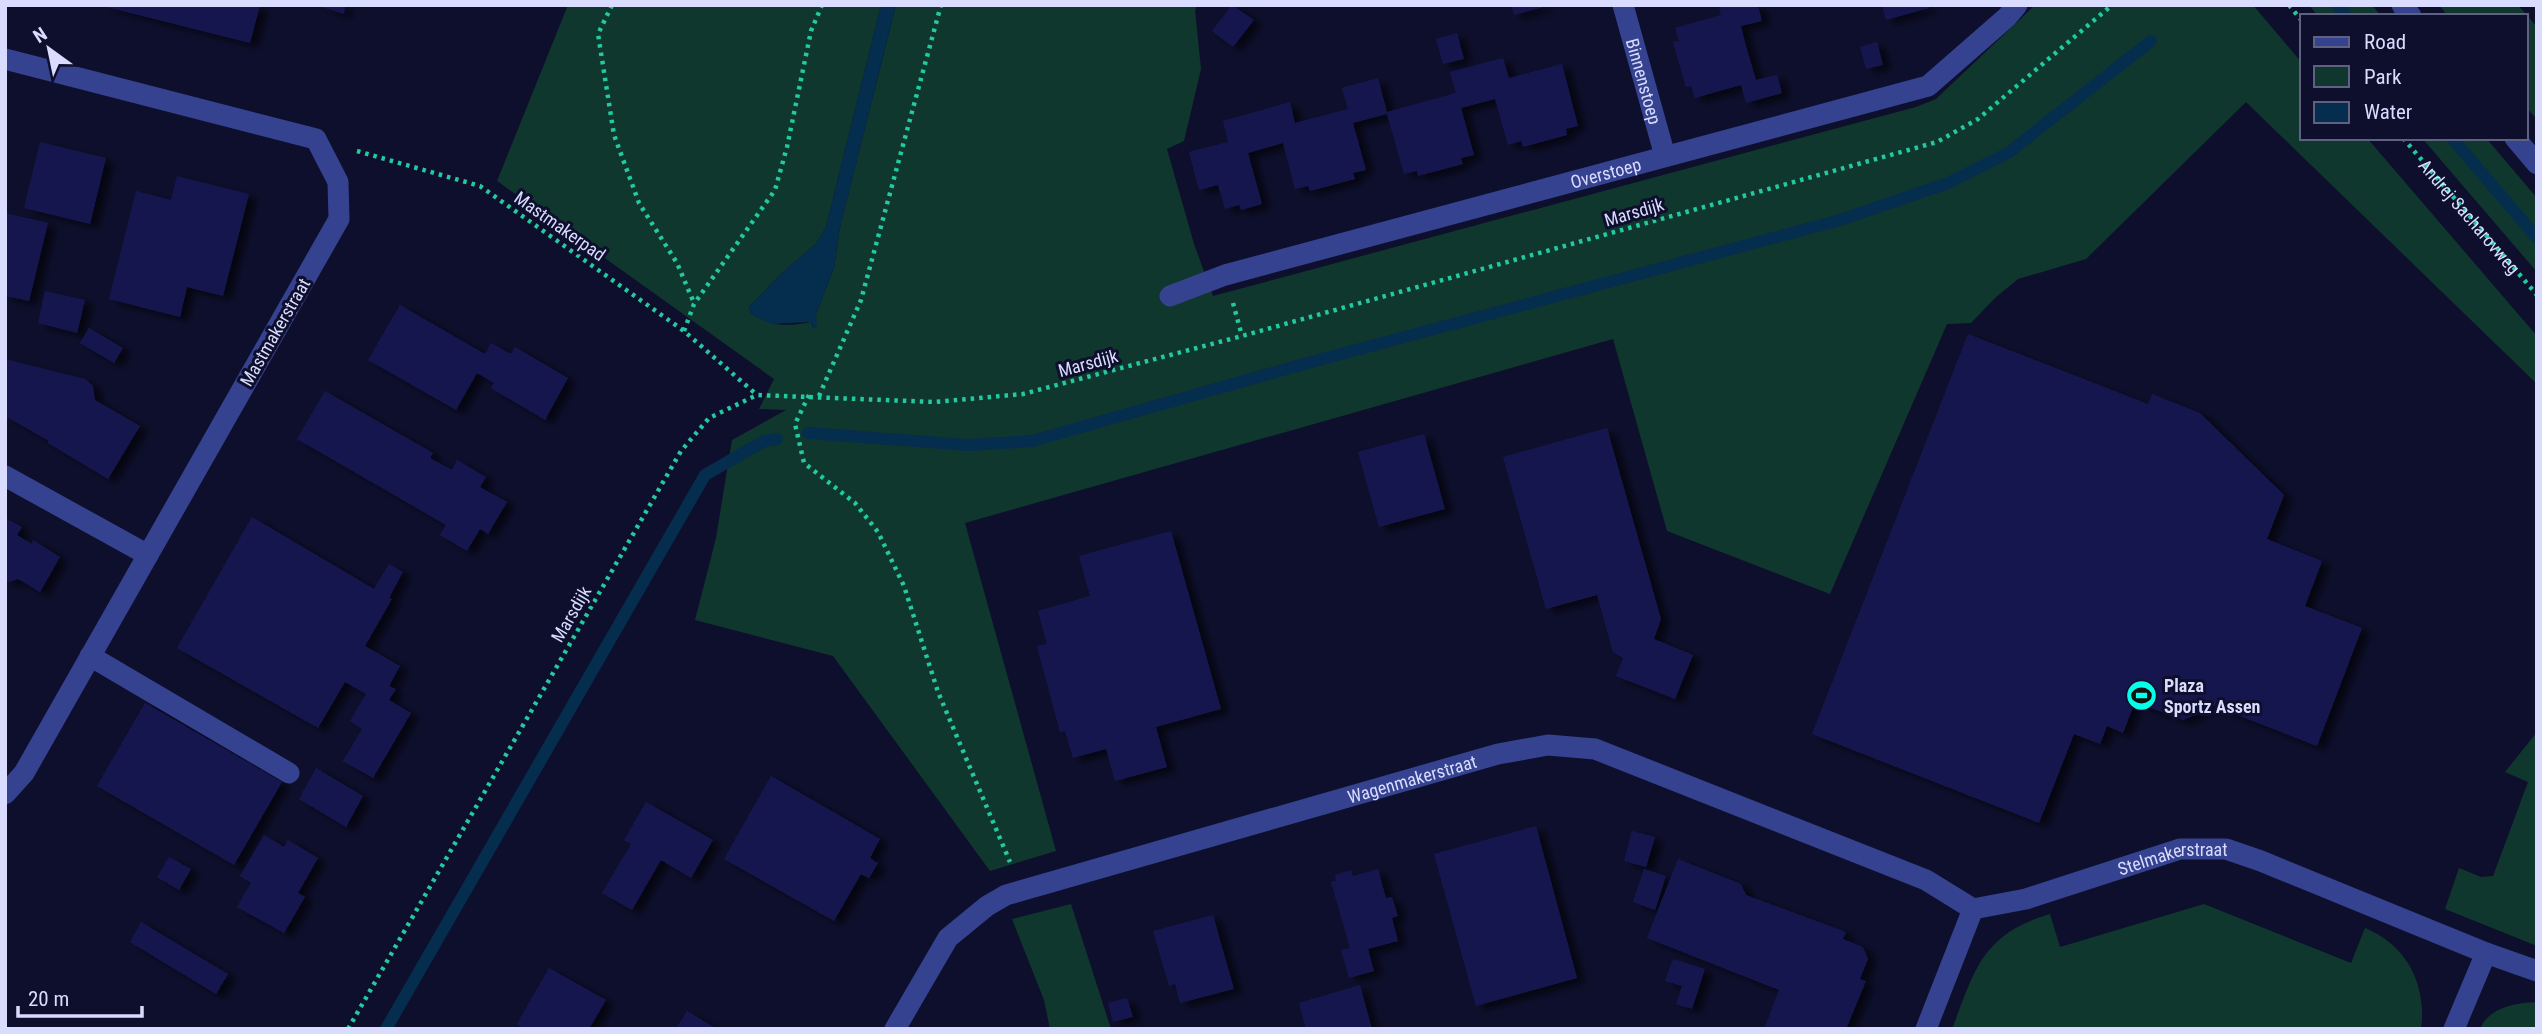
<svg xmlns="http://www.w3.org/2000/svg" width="2542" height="1034" viewBox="0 0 2542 1034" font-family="'Roboto Condensed',sans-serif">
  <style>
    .green { fill: #10372e }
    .water { fill: #052d4e }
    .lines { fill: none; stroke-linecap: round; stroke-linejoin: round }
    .stream { stroke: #052d4e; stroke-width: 12 }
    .building { fill: #19184f; filter: url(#shadow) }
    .path { stroke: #23c9a0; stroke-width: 4.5; stroke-dasharray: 3.5 5; stroke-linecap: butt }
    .minor { stroke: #354290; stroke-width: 21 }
    .labels { text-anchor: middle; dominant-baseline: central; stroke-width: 6; stroke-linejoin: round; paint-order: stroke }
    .street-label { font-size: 18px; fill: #d9dcff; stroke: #0e0f2c }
    .poi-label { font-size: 18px; font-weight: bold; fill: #d9dcff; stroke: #0e0f2c; text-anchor: start }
  </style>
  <defs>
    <filter id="shadow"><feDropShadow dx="8" dy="4.5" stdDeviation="3.5" flood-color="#0009"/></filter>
  </defs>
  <rect width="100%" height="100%" fill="#0e0f2c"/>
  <!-- green -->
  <g class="green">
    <path d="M568 5H881L826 227 816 244 783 272 749 307 751 314C773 326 786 327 811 322L813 328 816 314 834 268 840 227 896 5H1197L1195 10 1201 69 1184 141 1167 149 1194 244 1213 296 1916 107 1936 99 2035 5H2253L2302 63V138H2367L2537 336V384L2246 102 2086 259 2018 279 1995 298 1971 323 1947 324 1830 594 1667 531 1613 339 965 523 1056 851 990 871 833 656 695 620 716 538 732 440 786 410 759 409 774 379 497 181Z"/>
    <polygon points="2309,5 2372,5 2381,16 2318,16"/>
    <polygon points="2439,5 2518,5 2537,27 2537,119 2526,107 2526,16 2448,16"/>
    <polygon points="2422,138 2486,138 2537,198 2537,272"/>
    <polygon points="2537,732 2537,946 2445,909 2459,868 2481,877 2493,876 2528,782 2505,772"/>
    <polygon points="1071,904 1111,1029 1050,1029 1044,1000 1012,919"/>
    <path d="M2204 904 2351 963 2365 928C2407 945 2427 985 2421 1029H1952C1975 969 1982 934 2050 914L2060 947Z"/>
    <path d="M2537 1002V1029H2480C2489 1007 2516 1003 2537 1002Z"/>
  </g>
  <!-- water -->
  <polygon class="water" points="881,5 896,5 840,227 834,268 816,314 817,327 814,329 811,322 771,324 751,314 749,307 783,272 816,244 826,227"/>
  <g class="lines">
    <!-- stream -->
    <g class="stream">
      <polyline points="2337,5 2346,16"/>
      <polyline points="2452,138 2537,238"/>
      <polyline points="808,433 969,445 1032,441 1304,364 1840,220 1948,183 2008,153 2151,41"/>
      <polyline points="386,1029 705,475 764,441 777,439"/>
    </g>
  </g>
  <!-- building -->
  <g class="building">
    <polygon points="99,5 260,5 250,43"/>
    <polygon points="316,5 345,5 344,14"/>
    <polygon points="1232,5 1254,20 1233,47 1212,31"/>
    <polygon points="1511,5 1547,5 1547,6 1514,15"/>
    <polygon points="1719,5 1758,5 1762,21 1741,26 1746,46 1756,80 1777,75 1782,93 1746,103 1741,85 1695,98 1691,86 1686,87 1673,42 1679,41 1675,28 1721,15"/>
    <polygon points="1882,5 1929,5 1929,8 1886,20"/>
    <polygon points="1457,33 1464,59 1443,64 1436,39"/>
    <polygon points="1877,42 1883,65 1866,69 1860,47"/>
    <polygon points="1503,58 1509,78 1562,64 1578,126 1566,129 1567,135 1523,147 1521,141 1508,145 1495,99 1461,108 1474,155 1461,158 1463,164 1418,176 1417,171 1404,174 1387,114 1353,123 1366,170 1353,173 1355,179 1310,191 1308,186 1295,189 1283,143 1248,153 1262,204 1241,210 1239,205 1225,209 1218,185 1199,190 1189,152 1228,142 1223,121 1290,102 1295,123 1314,118 1348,109 1342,88 1378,78 1387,112 1456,93 1450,72"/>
    <polygon points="40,142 106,158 90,224 24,208"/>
    <polygon points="177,176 249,194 223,296 187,287 180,317 109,299 136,191 171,200"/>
    <polygon points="5,213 48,223 29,301 5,296"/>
    <polygon points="45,291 85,300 77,333 38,323"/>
    <polygon points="400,305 485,354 491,343 511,354 515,347 568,378 545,420 491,388 494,383 477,373 456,410 368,360"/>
    <polygon points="89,328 123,348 114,363 80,343"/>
    <polygon points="1968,334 2148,404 2152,394 2200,413 2284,495 2267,539 2322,561 2305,606 2362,628 2317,746 2204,702 2200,713 2183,720 2135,702 2123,733 2107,726 2100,744 2074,734 2039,823 1812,734"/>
    <polygon points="5,359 85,379 93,386 95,400 140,426 108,479 48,443 49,441 5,416"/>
    <polygon points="325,391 433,453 430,458 452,470 457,460 486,477 480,487 507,502 488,534 480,529 467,551 440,535 446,525 297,439"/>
    <polygon points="1607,428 1661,619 1654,639 1693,655 1675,699 1616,676 1623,658 1613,652 1597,595 1546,609 1503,457"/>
    <polygon points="1424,434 1445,509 1379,527 1358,452"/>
    <polygon points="252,517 374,589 389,564 403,572 389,598 392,599 365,646 400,666 389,686 396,689 389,700 411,713 373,778 343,761 362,729 350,721 366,694 345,682 318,728 177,648"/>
    <polygon points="5,518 22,527 17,535 32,544 33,540 60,557 40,592 18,579 5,583"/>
    <polygon points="1171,531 1221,709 1156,727 1167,767 1115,781 1106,749 1073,758 1065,731 1060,732 1037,646 1047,644 1038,611 1090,596 1079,556"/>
    <polygon points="145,703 282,782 234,865 97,786"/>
    <polygon points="316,768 363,796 346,827 299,799"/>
    <polygon points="771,776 880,839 870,858 878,863 869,878 861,874 834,921 724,859"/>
    <polygon points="646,802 713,840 691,878 661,860 632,910 602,893 631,844 624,840"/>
    <polygon points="1536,826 1577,978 1476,1006 1434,854"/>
    <polygon points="1632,831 1655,837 1646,867 1624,861"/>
    <polygon points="264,835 284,847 288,840 318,858 298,893 305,897 284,933 237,907 251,883 240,876"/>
    <polygon points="169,857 191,869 179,890 157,877"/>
    <polygon points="1678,859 1741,884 1746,895 1846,932 1843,939 1863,947 1868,959 1860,979 1866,981 1846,1029 1764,1029 1779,990 1647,938"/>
    <polygon points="1378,869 1386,898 1392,897 1398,916 1392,918 1398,941 1368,949 1374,971 1349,978 1341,950 1350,948 1331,882 1336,881 1335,875 1351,870 1353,876"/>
    <polygon points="1644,869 1666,876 1655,910 1633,902"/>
    <polygon points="1213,915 1234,989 1180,1003 1175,984 1169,986 1153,931"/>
    <polygon points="141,922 228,974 216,994 130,942"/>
    <polygon points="1673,959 1705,969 1692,1009 1676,1004 1682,986 1665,981"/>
    <polygon points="549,968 606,1000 589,1029 524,1029 517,1024"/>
    <polygon points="1360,985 1372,1029 1306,1029 1299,1003"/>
    <polygon points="1127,998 1133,1017 1113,1022 1108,1003"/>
    <polygon points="687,1011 717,1029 676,1029"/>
  </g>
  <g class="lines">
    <!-- path -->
    <g class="path">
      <polyline points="612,5 598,34 614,135 639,203 677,263 694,303"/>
      <polyline points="2289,5 2302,21"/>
      <path id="s1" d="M2403 138 2537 295"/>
      <polyline points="357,151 480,186 684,331 757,395"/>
      <polyline points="1233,303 1242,336"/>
      <polyline points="684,331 694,304 775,190 787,147 811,31 822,5"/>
      <polyline points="809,395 795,424 804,463 855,503 878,532 904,586 938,692 1010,862"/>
      <polyline points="819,396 861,300 941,5"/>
      <polyline points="348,1029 681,451 709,418 757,395 935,402 1023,394 1242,336 1937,142 1978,119 2112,5"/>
    </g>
    <!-- minor -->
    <g class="minor">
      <path id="s2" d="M1623 5 1665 156"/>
      <polyline points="2402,5 2411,16"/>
      <polyline points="5,59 316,139 338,182 339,219 24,773 5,794"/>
      <polyline points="2515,138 2537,164"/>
      <path id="s3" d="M1170 296 1225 275 1928 86 2007 17 2017 5"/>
      <polyline points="5,476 148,555"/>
      <polyline points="90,656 289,773"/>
      <path id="s4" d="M895 1029 948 938 987 906 1006 895 1498 754 1548 745 1595 749 1926 880 1973 909"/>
      <path id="s5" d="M1926 1029 1973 909 2026 899 2180 849H2226L2261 861 2486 953 2537 971"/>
      <polyline points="2454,1029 2486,953"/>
    </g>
  </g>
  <!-- icons -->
  <defs>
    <symbol id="stadium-disc" viewBox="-11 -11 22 22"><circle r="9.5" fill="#05ffe9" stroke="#0e0f2c"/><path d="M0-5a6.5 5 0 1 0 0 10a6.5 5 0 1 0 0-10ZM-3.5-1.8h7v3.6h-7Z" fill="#111"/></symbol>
  </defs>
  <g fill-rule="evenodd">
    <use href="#stadium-disc" x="2124" y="678" width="35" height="35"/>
  </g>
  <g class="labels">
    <!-- street labels -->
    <g class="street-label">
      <text stroke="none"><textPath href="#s2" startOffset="79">Binnenstoep</textPath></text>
      <text stroke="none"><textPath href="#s3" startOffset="453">Overstoep</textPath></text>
      <text transform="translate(1634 212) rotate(-16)">Marsdijk</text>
      <text stroke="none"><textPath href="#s1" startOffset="103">Andrej Sacharovweg</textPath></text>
      <text transform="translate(560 226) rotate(35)">Mastmakerpad</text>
      <text transform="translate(275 332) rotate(-60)">Mastmakerstraat</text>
      <text transform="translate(1088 363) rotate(-15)">Marsdijk</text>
      <text transform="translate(571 614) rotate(-60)">Marsdijk</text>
      <text stroke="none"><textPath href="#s4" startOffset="600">Wagenmakerstraat</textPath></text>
      <text stroke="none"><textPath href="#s5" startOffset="336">Stelmakerstraat</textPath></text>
    </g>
    <!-- poi labels -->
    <g class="poi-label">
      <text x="2164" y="685">Plaza<tspan x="2164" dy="21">Sportz Assen</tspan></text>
    </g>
  </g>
  <!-- border -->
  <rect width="2542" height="1034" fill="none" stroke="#d9dcff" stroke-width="14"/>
  <!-- legend -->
  <rect x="2300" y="14" width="228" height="126" fill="#0e0f2c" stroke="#5f6180" stroke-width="2"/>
  <rect x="2314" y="37" width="35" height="10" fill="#354290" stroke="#5f6180" stroke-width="2"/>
  <text x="2364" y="49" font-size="21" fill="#d9dcff">Road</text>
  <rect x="2314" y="66" width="35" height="21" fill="#10372e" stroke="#5f6180" stroke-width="2"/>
  <text x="2364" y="84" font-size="21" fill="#d9dcff">Park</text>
  <rect x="2314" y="102" width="35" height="21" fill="#052d4e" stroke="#5f6180" stroke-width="2"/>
  <text x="2364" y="119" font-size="21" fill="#d9dcff">Water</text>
  <!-- north arrow -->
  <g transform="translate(49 49) rotate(327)" stroke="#0e0f2c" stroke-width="5" paint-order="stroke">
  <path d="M0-5L12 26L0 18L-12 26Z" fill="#d9dcff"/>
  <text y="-10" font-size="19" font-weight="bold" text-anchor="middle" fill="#d9dcff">N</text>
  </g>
  <!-- scale -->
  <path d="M18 1006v10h124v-10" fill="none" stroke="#d9dcff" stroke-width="3.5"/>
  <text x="28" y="1006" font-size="21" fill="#d9dcff" stroke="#0e0f2c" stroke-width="5" paint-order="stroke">20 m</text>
</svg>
